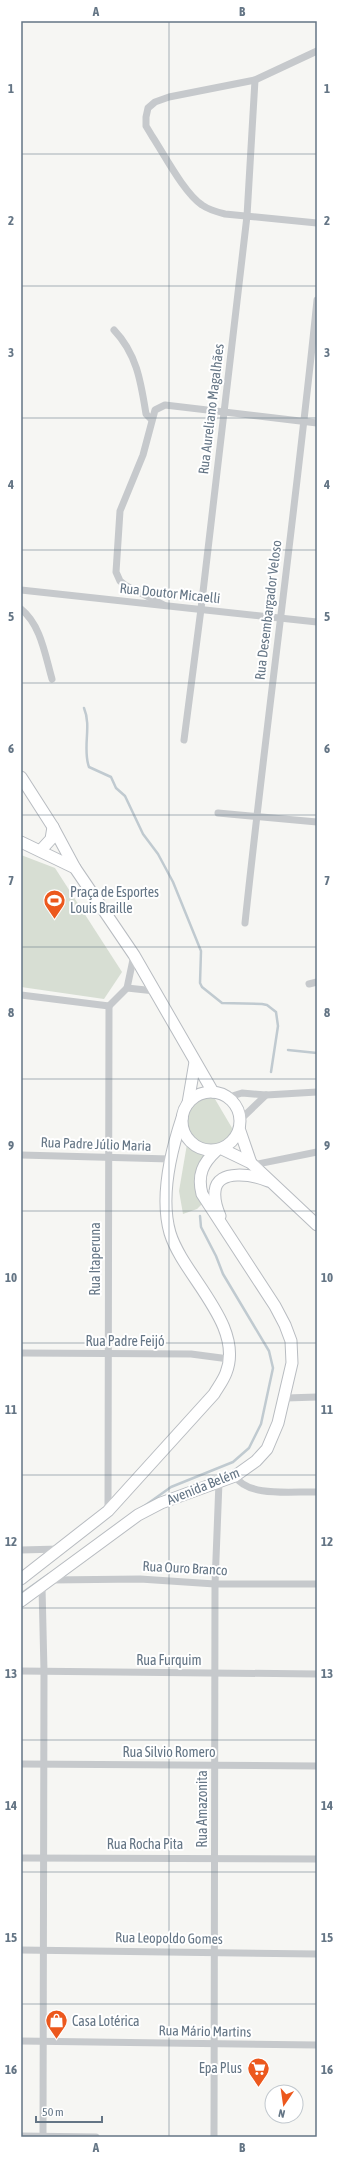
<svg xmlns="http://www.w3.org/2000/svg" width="338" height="2158" viewBox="0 0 338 2158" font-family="'Asap Condensed',sans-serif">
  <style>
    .green { fill: #d7ded3 }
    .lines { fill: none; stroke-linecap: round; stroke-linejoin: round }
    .stream { stroke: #c0cad0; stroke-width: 2.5 }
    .secondary-casing { stroke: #b8bcc1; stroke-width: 13 }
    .street { stroke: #c6c9cc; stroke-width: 7 }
    .secondary { stroke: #fff; stroke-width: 11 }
    .grid { fill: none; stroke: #647585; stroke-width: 1; stroke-opacity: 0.55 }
    .labels { text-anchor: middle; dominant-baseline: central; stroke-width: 4; stroke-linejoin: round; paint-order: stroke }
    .street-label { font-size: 14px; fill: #647585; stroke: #fff }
    .poi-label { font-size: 14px; fill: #647585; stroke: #fff; text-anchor: start }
    .neatline { fill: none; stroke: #647585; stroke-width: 1.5 }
    .grid-label { font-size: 13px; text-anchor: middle; font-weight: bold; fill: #647585 }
  </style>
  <rect width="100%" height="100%" fill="#f6f6f3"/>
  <!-- green -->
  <g class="green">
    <polygon points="21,855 55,868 122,972 104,999 21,987"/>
    <path d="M212 1094 235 1133C225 1147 210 1151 194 1142 177 1118 184 1100 212 1094Z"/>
    <polygon points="187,1144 195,1151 208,1153 203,1203 197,1209 183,1214 179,1191"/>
  </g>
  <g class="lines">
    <!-- stream -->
    <g class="stream">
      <path d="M84 708C92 727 82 748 89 767L111 777 116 788 125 796 143 834 158 854 173 882 201 951 200 983 202 987 222 1003 262 1004 267 1005 276 1012 278 1026 271 1072"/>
      <polyline points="288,1050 317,1053"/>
      <polyline points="143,1507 171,1487 233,1462 249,1448 261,1424 273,1368 269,1351 223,1274 216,1256 201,1227 200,1216"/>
      <polyline points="22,1593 49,1574"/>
    </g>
    <defs>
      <g id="secondary">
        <polyline points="21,777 53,827 75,868"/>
        <polyline points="21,842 75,868 134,955 213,1092"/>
        <polyline points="41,850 51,839 53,827"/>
        <circle cx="211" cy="1121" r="29"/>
        <polyline points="188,1103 195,1062"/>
        <polyline points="240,1131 251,1163"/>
        <polyline points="222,1149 251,1163 317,1225"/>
        <path d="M220 1216C217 1209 214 1199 215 1191 217 1168 254 1175 268 1181"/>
        <path d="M21 1579 108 1511 214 1394C218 1387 223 1381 226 1373 245 1325 183 1276 170 1233 160 1198 171 1151 182 1118"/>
        <path d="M21 1601 138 1515 161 1503 235 1476 256 1461 267 1449 278 1423 292 1363 291 1341 285 1325 275 1306 202 1194C197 1175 203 1163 216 1151"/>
      </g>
    </defs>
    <!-- secondary casing -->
    <use href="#secondary" class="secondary-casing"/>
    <!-- street -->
    <g class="street">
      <path d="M317 51 255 80 169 97 155 102 148 108 146 117V126L152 136C164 154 184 193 202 205 209 210 217 212 225 214L317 223"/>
      <path d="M114 330C137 354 141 383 146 414L151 419"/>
      <polyline points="21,590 317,622"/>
      <polyline points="164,605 125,585 120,581 116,572 120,511 143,455 155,410 165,405 317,423"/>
      <path d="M21 609C41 625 45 655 52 679"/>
      <polyline points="184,740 201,609 247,216 255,80"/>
      <polyline points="218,813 317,822"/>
      <path d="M245 923C267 715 296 508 317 300"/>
      <polyline points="309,984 317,982"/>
      <polyline points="127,988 155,991"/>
      <polyline points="21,995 109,1006 127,988 134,955"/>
      <polyline points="229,1097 242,1093 266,1095 317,1092"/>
      <polyline points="241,1119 266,1095"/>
      <polyline points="21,1155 170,1159"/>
      <polyline points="253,1165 317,1152"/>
      <polyline points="21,1353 191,1354 229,1359"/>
      <polyline points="286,1398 317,1397"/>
      <path d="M235 1476C248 1498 294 1491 317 1492"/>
      <polyline points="108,1511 109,1006"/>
      <polyline points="21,1550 59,1549"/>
      <polyline points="51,1580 140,1579 215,1584 317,1584"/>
      <polyline points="42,1587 44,1671 43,2137"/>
      <polyline points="21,1671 317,1674"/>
      <polyline points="21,1764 317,1766"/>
      <polyline points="21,1858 317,1859"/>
      <polyline points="21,1950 317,1954"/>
      <polyline points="21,2041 317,2045"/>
      <polyline points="21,2136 96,2137"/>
      <polyline points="214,2137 215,1584 219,1482"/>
    </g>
    <!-- secondary -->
    <use href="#secondary" class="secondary"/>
  </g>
  <!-- grid -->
  <path class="grid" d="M169 21V2137M21 154H317M21 286H317M21 418H317M21 550H317M21 683H317M21 815H317M21 947H317M21 1079H317M21 1211H317M21 1343H317M21 1475H317M21 1608H317M21 1740H317M21 1872H317M21 2004H317"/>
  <!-- icons -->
  <defs>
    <symbol id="stadium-pin" viewBox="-11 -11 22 30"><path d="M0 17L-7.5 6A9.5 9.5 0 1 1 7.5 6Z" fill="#ec581d" stroke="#fff"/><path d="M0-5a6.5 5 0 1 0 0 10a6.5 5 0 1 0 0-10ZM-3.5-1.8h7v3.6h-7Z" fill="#fff"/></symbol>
    <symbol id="shop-pin" viewBox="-11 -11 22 30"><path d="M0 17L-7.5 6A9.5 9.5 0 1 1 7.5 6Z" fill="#ec581d" stroke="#fff"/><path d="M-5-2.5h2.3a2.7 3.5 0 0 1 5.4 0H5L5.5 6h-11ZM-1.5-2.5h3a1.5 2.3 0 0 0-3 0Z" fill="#fff"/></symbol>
    <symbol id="supermarket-pin" viewBox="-11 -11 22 30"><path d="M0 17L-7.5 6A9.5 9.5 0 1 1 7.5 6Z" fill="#ec581d" stroke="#fff"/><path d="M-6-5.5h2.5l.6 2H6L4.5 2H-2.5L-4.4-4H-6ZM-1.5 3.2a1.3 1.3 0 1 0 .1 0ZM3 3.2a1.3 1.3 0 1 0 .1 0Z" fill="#fff"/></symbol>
  </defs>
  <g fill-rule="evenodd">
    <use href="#stadium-pin" x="42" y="888" width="25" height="34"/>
    <use href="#shop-pin" x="44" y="2008" width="25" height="34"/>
    <use href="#supermarket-pin" x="246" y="2056" width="25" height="34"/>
  </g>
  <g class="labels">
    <!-- street labels -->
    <g class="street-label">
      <text transform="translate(211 409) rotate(-83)">Rua Aureliano Magalhães</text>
      <text transform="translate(170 593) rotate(6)">Rua Doutor Micaelli</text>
      <text transform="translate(268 610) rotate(-83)">Rua Desembargador Veloso</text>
      <text transform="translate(96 1144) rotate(2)">Rua Padre Júlio Maria</text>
      <text transform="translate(95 1259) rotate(-90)">Rua Itaperuna</text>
      <text x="125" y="1341">Rua Padre Feijó</text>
      <text transform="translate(203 1486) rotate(-22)">Avenida Belém</text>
      <text transform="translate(185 1568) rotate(3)">Rua Ouro Branco</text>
      <text x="169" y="1660">Rua Furquim</text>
      <text x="169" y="1752">Rua Silvio Romero</text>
      <text transform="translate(202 1809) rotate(-90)">Rua Amazonita</text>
      <text x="145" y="1844">Rua Rocha Pita</text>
      <text transform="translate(169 1938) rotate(1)">Rua Leopoldo Gomes</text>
      <text transform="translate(205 2031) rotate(1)">Rua Mário Martins</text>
    </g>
    <!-- poi labels -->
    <g class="poi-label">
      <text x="70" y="892">Praça de Esportes<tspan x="70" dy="16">Louis Braille</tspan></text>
      <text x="72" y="2021">Casa Lotérica</text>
      <text x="242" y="2068" text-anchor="end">Epa Plus</text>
    </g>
  </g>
  <!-- border -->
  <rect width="338" height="2158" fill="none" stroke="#ffffff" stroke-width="44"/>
  <!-- north arrow -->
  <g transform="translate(284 2104) rotate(193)"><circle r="19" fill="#ffffff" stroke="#c1c8ce"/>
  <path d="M0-3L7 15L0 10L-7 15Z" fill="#ec581d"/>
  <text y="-6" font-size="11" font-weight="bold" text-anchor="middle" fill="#647585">N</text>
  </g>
  <!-- scale -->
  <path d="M36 2116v6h66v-6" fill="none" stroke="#647585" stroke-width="2"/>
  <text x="42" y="2116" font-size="12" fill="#647585" stroke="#ffffff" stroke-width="3" paint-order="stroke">50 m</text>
  <rect x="22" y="22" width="294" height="2114" class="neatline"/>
  <g class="grid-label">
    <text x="96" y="16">A</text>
    <text x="242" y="16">B</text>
    <text x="11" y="93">1</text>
    <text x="327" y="93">1</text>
    <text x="11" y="225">2</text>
    <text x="327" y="225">2</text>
    <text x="11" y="357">3</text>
    <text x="327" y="357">3</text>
    <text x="11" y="489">4</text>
    <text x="327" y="489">4</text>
    <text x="11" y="621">5</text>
    <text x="327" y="621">5</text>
    <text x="11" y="753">6</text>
    <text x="327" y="753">6</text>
    <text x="11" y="885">7</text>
    <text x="327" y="885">7</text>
    <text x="11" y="1017">8</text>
    <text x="327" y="1017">8</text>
    <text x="11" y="1150">9</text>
    <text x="327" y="1150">9</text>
    <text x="11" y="1282">10</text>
    <text x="327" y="1282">10</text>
    <text x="11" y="1414">11</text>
    <text x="327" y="1414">11</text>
    <text x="11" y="1546">12</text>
    <text x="327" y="1546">12</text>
    <text x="11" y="1678">13</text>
    <text x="327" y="1678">13</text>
    <text x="11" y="1810">14</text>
    <text x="327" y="1810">14</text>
    <text x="11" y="1942">15</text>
    <text x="327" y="1942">15</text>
    <text x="11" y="2074">16</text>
    <text x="327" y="2074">16</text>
    <text x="96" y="2152">A</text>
    <text x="242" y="2152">B</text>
  </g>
</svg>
